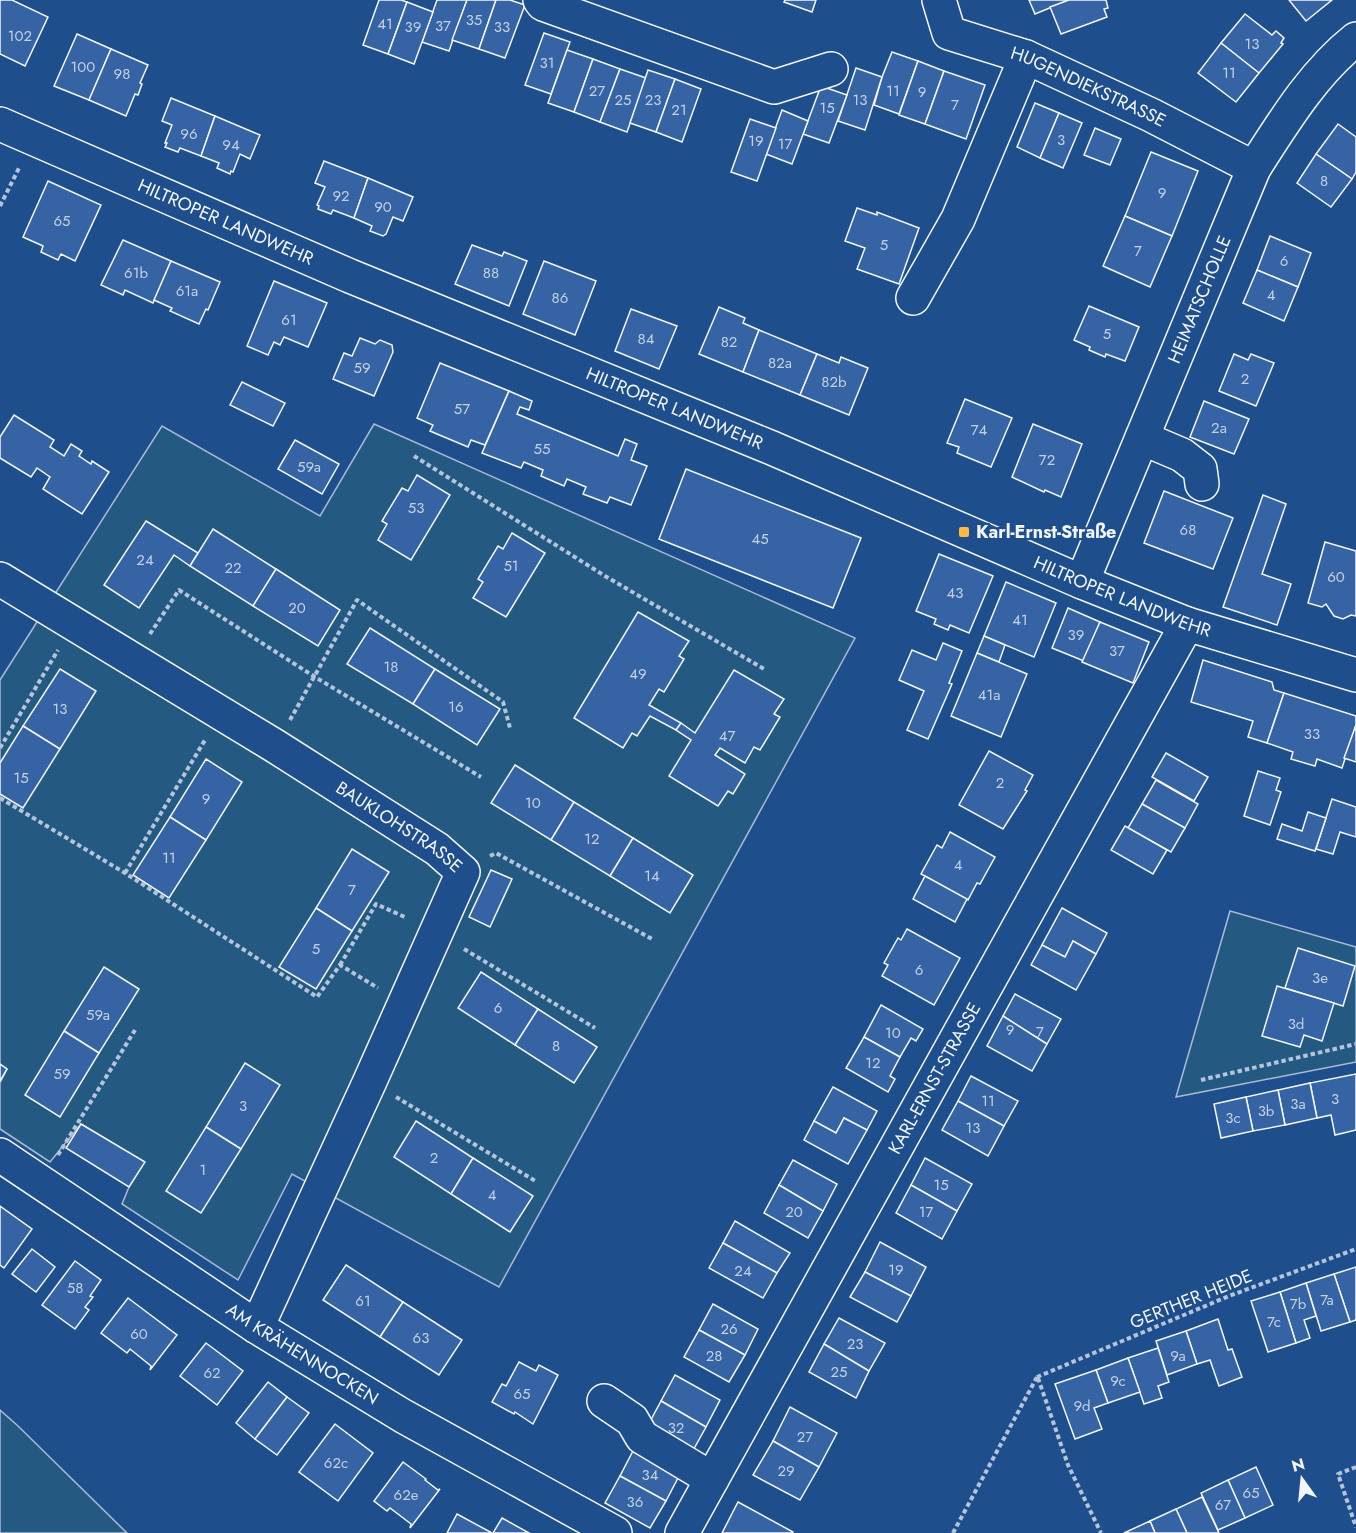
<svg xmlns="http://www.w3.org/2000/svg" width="1356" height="1533" viewBox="0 0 1356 1533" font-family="Jost,sans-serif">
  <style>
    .green { fill: #245a82; stroke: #a8bbd7; stroke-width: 1.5 }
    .building { fill: #3563a3; stroke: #f2f6ff; stroke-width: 1.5 }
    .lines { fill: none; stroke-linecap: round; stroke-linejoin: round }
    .minor-casing { stroke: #f2f6ff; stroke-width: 36 }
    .path { stroke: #b3c4dc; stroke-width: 4; stroke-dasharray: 4.5 3; stroke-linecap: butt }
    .minor { stroke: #1f4e8c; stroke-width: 33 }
    .poi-dot { fill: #ffb74d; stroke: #1f4e8c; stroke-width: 2 }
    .labels { text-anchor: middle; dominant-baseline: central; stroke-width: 4.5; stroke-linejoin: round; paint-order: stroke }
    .number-label { font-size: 15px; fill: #c3d1e8 }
    .street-label { font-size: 18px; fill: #f2f6ff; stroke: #1f4e8c }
    .poi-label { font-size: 18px; font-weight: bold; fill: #f2f6ff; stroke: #1f4e8c; text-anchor: start }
  </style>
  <rect width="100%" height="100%" fill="#1f4e8c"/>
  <!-- green -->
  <g class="green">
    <polygon points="374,424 855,638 499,1287 292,1174 238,1280 122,1204 129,1187 144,1162 81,1124 50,1162 0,1129 0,1083 7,1069 0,1064 0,680 162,426 320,516"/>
    <polygon points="1230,911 1356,947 1356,1062 1176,1097"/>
    <polygon points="0,1410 18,1426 127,1533 0,1533"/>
  </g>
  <!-- building -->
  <g class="building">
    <polygon points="0,0 12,0 48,17 25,66 0,54"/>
    <polygon points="379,0 401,0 407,2 388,54 363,45"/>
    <polygon points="437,0 467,0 449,51 422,42"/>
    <polygon points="467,0 496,0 479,49 452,40"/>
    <polygon points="496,0 510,0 525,5 505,58 479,49"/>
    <polygon points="785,0 816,0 812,12 784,2"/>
    <polygon points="1029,0 1069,0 1035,14"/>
    <polygon points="1069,0 1106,0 1108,8 1104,9 1107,17 1061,34 1050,7"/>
    <polygon points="1289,0 1332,0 1306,21"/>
    <polygon points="407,2 433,12 414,64 388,54"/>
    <polygon points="1245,14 1272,35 1276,31 1284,38 1281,43 1283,44 1259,73 1221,43"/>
    <polygon points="544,33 570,42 551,94 525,85"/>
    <polygon points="77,34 111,49 89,100 54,86"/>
    <polygon points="1221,43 1259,73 1236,102 1198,73"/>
    <polygon points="111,49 148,65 140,83 142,84 138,95 135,94 126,116 89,100"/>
    <polygon points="567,50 593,59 574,112 548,103"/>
    <polygon points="892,52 918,61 899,114 874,105 882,77"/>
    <polygon points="593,59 620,69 600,122 574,112"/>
    <polygon points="918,61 944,71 925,124 899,115"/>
    <polygon points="856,68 882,77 865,130 838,121"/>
    <polygon points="620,69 646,78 627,132 600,122"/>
    <polygon points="648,70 675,79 656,132 630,123"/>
    <polygon points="944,71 985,85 966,139 925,124"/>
    <polygon points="675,79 701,89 682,142 656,132"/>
    <polygon points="821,86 847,95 829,143 803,134"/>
    <polygon points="171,98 215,116 201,156 180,148 178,152 165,147 167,143 165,143 172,125 162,121"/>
    <polygon points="1035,103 1059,113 1040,158 1017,147"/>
    <polygon points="782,110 808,121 792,164 766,154"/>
    <polygon points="1059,113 1082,123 1063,168 1040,158"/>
    <polygon points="215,116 260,135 250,159 240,154 233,172 231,171 230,174 217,168 219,163 201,156"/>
    <polygon points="750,119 776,128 757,181 731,172"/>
    <polygon points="1338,124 1356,137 1356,172 1352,179 1316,154"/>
    <polygon points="1095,128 1121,139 1110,165 1084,155"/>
    <polygon points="1151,152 1198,171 1172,236 1125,216"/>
    <polygon points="1316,154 1352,179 1331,207 1297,183"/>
    <polygon points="324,161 368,178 354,218 333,210 331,214 318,209 319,206 317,205 325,187 315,183"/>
    <polygon points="368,178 413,197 403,221 393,217 386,234 383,236 370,231 372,226 354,218"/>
    <polygon points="48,181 101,205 75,261 61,254 58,260 41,252 43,246 23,237"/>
    <polygon points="857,208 877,215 877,212 919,228 899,284 857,269 865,248 845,241"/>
    <polygon points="1125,216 1172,236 1150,287 1103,266"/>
    <polygon points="1270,236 1311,253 1298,287 1257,270"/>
    <polygon points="123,240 171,261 153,303 125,290 123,295 101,285"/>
    <polygon points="472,245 502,256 504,252 527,261 509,306 455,284"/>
    <polygon points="171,261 220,282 208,310 206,309 199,324 170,311 172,308 154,300"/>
    <polygon points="544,261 596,281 575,335 523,314"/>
    <polygon points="1257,270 1298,287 1284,321 1243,303"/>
    <polygon points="274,281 327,303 308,347 284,337 280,345 274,342 268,355 247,346"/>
    <polygon points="1089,306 1139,327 1125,361 1106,354 1105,357 1089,350 1090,347 1074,340"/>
    <polygon points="719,307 745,318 743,323 759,330 743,372 699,354"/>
    <polygon points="631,309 677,326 659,369 615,351"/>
    <polygon points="759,330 817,354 800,395 743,372"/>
    <polygon points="360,338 375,344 380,340 392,345 393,352 374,396 333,379 344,353 352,356"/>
    <polygon points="817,354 839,363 841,357 868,368 849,415 800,395"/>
    <polygon points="1234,354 1248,360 1251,354 1274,363 1256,406 1219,391"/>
    <polygon points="440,363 509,391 485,445 471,440 468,447 430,431 433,425 417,418"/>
    <polygon points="242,382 285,403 273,426 230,405"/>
    <polygon points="509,391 532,401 529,410 520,407 517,414 618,456 625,439 637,444 631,460 647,466 631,505 610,497 607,503 583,494 586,487 567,479 564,486 541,476 543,470 524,462 521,468 482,453"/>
    <polygon points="965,399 1012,418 991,467 957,453 959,447 947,443"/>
    <polygon points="1204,401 1249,419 1234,454 1190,437"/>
    <polygon points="14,415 54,440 50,447 64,456 71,444 82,451 79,456 91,464 92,461 109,472 82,514 43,489 50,477 37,468 31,477 0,458 0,437"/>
    <polygon points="1033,424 1082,444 1061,497 1045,490 1044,492 1012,477"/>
    <polygon points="295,440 339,464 322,494 278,469"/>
    <polygon points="686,469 861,538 833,608 659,539"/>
    <polygon points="417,475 450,495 411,560 378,540 387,524 382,521 402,488 408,491"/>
    <polygon points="1164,491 1233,518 1213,569 1144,543"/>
    <polygon points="1263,495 1286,504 1262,574 1291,584 1277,625 1223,607"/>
    <polygon points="146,521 198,553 190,566 174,555 139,608 104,585"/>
    <polygon points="213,529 276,569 253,606 190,566"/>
    <polygon points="512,533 545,553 506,617 473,598 483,582 478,579 498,546 503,549"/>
    <polygon points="1325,542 1356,551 1356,616 1351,615 1343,619 1334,616 1326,604 1322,607 1308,603"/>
    <polygon points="939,554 993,576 969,633 950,625 948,630 934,624 936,619 916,611"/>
    <polygon points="276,569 340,610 318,646 253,606"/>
    <polygon points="1006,582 1056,603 1034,657 984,636"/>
    <polygon points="1068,608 1100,622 1084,661 1052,648"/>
    <polygon points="638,612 689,641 679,656 684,659 664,692 659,689 649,705 681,723 676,730 650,716 637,736 632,733 623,748 574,718"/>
    <polygon points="1100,622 1149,642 1133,683 1082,662"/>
    <polygon points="370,628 435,669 413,704 347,664"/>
    <polygon points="984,636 1005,645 999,662 977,653"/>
    <polygon points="943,643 962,651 949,683 952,684 928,739 907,730 924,691 899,680 912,650 936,660"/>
    <polygon points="977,653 1027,674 1001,737 951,716"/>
    <polygon points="1203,660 1272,682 1274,690 1284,693 1267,743 1248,737 1253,721 1191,702"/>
    <polygon points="60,669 96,691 60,749 23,726"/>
    <polygon points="435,669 500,709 477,745 413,704"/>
    <polygon points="734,670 784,699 774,714 780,717 760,750 754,747 745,763 720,748 715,755 745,774 733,794 728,791 718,806 669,776 691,740 676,730 681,723 695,733"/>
    <polygon points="1284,693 1356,716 1356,725 1342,768 1317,759 1315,766 1291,759 1293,752 1267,743"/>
    <polygon points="1356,725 1356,762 1344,758"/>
    <polygon points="23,726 60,749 23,808 0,794 0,763"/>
    <polygon points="989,751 1033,775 1025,790 1027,791 1003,829 959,805"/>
    <polygon points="1166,753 1208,777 1194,801 1152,777"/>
    <polygon points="206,759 242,782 206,840 170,817"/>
    <polygon points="515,765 574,802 551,840 491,803"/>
    <polygon points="1258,771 1280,778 1276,790 1281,792 1270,825 1244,816"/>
    <polygon points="1156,780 1198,804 1185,828 1142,804"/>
    <polygon points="1332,799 1356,807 1356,837 1340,832 1333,854 1316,849"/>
    <polygon points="574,802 633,838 610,876 551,840"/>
    <polygon points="1142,804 1185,828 1171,852 1128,828"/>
    <polygon points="1308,812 1326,818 1315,851 1277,839 1282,824 1302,831"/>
    <polygon points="170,817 206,840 169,898 133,875"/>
    <polygon points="1125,826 1167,850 1153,874 1111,850"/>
    <polygon points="950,832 995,857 980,884 977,883 968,900 921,874 937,845 942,848"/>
    <polygon points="633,838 693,875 670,913 610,876"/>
    <polygon points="352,849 389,872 352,931 316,908"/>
    <polygon points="491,870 512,879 490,927 469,917"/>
    <polygon points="925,876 967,899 955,922 913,899"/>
    <polygon points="316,908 352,931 316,989 279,967"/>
    <polygon points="1062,908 1107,933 1096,954 1073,941 1065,957 1042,945"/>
    <polygon points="907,929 960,958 934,1005 882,976 888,965 884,963 898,938 901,940"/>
    <polygon points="1073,941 1096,954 1076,990 1031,965 1042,945 1065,957"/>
    <polygon points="1298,948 1355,966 1343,1006 1285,988"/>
    <polygon points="104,967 139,989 99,1053 64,1031"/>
    <polygon points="481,972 538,1009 515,1045 458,1008"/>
    <polygon points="1277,986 1334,1003 1322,1041 1304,1035 1300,1047 1262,1036"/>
    <polygon points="1015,994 1061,1019 1047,1044 1003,1016"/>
    <polygon points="881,1005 923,1029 916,1041 911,1038 900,1057 864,1037"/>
    <polygon points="538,1009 597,1047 574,1083 515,1045"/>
    <polygon points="1003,1016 1047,1044 1032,1071 987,1046"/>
    <polygon points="64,1031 99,1053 60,1117 25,1095"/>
    <polygon points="864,1037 900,1057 890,1076 895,1079 888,1092 846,1068"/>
    <polygon points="245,1063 280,1085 241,1149 206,1127"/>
    <polygon points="0,1064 7,1069 0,1081"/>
    <polygon points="1356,1074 1356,1130 1335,1135 1331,1115 1317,1118 1310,1083"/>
    <polygon points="971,1076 1018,1101 1004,1126 958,1101"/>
    <polygon points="1310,1083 1317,1118 1285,1125 1278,1090"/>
    <polygon points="833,1087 877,1111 867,1130 844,1118 836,1133 814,1121"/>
    <polygon points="1278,1090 1285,1125 1253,1131 1246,1097"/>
    <polygon points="1246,1097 1253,1131 1221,1138 1214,1104"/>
    <polygon points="958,1101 1004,1126 988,1156 942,1130"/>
    <polygon points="844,1118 867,1130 848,1164 804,1140 814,1121 836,1133"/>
    <polygon points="416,1121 473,1158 451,1194 394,1157"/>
    <polygon points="81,1124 145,1162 129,1187 66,1148"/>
    <polygon points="206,1127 241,1149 201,1213 166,1191"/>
    <polygon points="473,1158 533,1196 510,1232 451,1194"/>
    <polygon points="925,1158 972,1184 957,1211 911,1185"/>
    <polygon points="793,1160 837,1184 823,1211 779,1185"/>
    <polygon points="779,1185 823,1211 808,1238 764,1213"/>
    <polygon points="911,1185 957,1211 942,1239 896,1213"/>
    <polygon points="0,1206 32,1229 4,1268 0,1265"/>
    <polygon points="735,1221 790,1253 777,1273 723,1243"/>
    <polygon points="880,1242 926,1267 911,1296 865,1272"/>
    <polygon points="723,1243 777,1273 763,1298 709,1268"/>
    <polygon points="32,1249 55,1267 36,1292 12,1274"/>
    <polygon points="75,1261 101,1280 90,1296 93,1297 85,1307 89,1310 75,1329 42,1305"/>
    <polygon points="346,1265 403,1302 380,1337 323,1300"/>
    <polygon points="1356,1267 1356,1320 1350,1322 1334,1274"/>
    <polygon points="865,1272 911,1296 897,1322 850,1297"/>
    <polygon points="1334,1274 1350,1322 1321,1331 1306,1283"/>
    <polygon points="1306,1283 1316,1316 1304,1320 1310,1338 1296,1343 1280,1292"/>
    <polygon points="1280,1292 1296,1343 1268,1352 1251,1301"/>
    <polygon points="128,1298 177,1335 150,1370 151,1366 130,1349 127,1353 101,1333"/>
    <polygon points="403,1302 462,1340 439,1375 380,1337"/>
    <polygon points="713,1304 758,1329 745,1355 699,1330"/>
    <polygon points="839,1318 885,1343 869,1371 824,1344"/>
    <polygon points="1218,1319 1228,1350 1232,1349 1242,1377 1219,1386 1210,1360 1197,1364 1186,1331"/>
    <polygon points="699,1330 745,1355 729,1382 684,1357"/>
    <polygon points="1186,1331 1197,1364 1167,1375 1156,1341"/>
    <polygon points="206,1343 243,1371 217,1405 180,1376"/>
    <polygon points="824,1344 869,1371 856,1398 809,1372"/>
    <polygon points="1158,1348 1169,1382 1158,1386 1162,1398 1144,1404 1128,1358"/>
    <polygon points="1128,1358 1140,1392 1108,1403 1096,1370"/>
    <polygon points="519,1362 536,1371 539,1365 558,1375 533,1424 515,1412 514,1414 492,1402 502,1384 506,1386"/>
    <polygon points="1096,1370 1108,1403 1094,1408 1102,1429 1075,1439 1055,1384"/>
    <polygon points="675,1375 720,1400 706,1427 661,1401"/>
    <polygon points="268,1382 287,1397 255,1439 236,1423"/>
    <polygon points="287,1397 309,1413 277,1455 255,1439"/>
    <polygon points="661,1401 706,1427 691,1454 646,1429"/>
    <polygon points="790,1407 837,1433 819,1467 773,1441"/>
    <polygon points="335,1424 373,1453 338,1501 299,1472"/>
    <polygon points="773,1441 819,1467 800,1500 753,1475"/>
    <polygon points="634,1449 680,1474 666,1501 620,1476"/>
    <polygon points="403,1462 426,1479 425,1480 438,1490 440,1489 410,1528 411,1524 390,1508 387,1511 374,1501"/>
    <polygon points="1256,1467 1273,1505 1245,1518 1228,1480"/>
    <polygon points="620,1476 666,1501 650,1528 605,1503"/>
    <polygon points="1228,1480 1245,1518 1218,1530 1201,1493"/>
    <polygon points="1202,1497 1219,1533 1187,1533 1176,1509"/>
    <polygon points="738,1502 793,1532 793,1533 722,1533"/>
    <polygon points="1176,1509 1187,1533 1155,1533 1150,1521"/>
    <polygon points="457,1514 492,1533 447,1533"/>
    <polygon points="502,1518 529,1533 493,1533"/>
    <polygon points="1150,1521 1155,1533 1124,1533"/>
  </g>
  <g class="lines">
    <defs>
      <g id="minor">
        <polyline points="540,0 543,4 774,87 831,69"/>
        <path id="s1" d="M939 0 949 33 1026 57 1151 115 1254 168"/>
        <path id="s2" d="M0 124 350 276 772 448 1082 582 1187 624 1356 675"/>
        <polyline points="913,298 958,219 1026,57"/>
        <polyline points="1142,438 1182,455 1200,469 1202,484"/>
        <path id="s3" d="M0 579 275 746 437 849 463 872 370 1081 257 1327"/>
        <path id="s4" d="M1082 582 1254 168C1283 123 1313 73 1356 39"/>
        <path id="s5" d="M0 1155 257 1327 403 1416 615 1533"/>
        <polyline points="604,1401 632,1420 642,1437 712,1479"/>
        <path id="s6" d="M682 1533 1187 624"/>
      </g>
    </defs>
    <!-- minor casing -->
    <use href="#minor" class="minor-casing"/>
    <!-- path -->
    <g class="path">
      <polyline points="0,206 20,166"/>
      <polyline points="414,456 605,576 764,669"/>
      <polyline points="150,634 179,590 315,677 481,777"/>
      <polyline points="290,720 357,600 503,702 510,728"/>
      <polyline points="0,748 58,650"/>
      <polyline points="0,798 125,873 317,997 340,965 378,988"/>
      <polyline points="490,856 496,853 652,939"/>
      <polyline points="125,873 205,740"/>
      <polyline points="464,949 595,1028"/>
      <polyline points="340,965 376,904 407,918"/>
      <polyline points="1201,1080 1356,1044"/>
      <polyline points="396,1097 537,1182"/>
      <polyline points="58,1155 135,1030"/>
      <polyline points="1037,1377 1229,1296 1356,1249"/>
      <polyline points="1038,1378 1068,1465 1101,1533"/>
      <polyline points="1356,1467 1338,1474 1356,1527"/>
      <polyline points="953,1533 1037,1377"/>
    </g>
    <!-- minor -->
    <use href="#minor" class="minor"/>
  </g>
  <!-- markers -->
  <rect class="poi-dot" x="958" y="526" width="12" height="12" rx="3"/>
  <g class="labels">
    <!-- number labels -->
    <g class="number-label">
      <text x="474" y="20">35</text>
      <text x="385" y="24">41</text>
      <text x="443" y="26">37</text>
      <text x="413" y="27">39</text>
      <text x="502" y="27">33</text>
      <text x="20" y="36">102</text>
      <text x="1252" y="44">13</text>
      <text x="547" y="63">31</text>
      <text x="83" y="67">100</text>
      <text x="1229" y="73">11</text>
      <text x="122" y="74">98</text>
      <text x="597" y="91">27</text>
      <text x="893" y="91">11</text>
      <text x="922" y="92">9</text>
      <text x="623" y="100">25</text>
      <text x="653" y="100">23</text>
      <text x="860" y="100">13</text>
      <text x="955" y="105">7</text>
      <text x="827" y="108">15</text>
      <text x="679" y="110">21</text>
      <text x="189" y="134">96</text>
      <text x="1061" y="140">3</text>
      <text x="756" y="141">19</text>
      <text x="785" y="144">17</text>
      <text x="231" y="145">94</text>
      <text x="1324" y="181">8</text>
      <text x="1162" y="193">9</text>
      <text x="341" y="196">92</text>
      <text x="383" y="207">90</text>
      <text x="62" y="221">65</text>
      <text x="884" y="245">5</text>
      <text x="1138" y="251">7</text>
      <text x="1284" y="261">6</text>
      <text x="136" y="273">61b</text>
      <text x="491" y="273">88</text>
      <text x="187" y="291">61a</text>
      <text x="1271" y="295">4</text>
      <text x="560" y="298">86</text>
      <text x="289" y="320">61</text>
      <text x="1107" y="334">5</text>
      <text x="646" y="339">84</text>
      <text x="729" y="342">82</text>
      <text x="780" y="363">82a</text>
      <text x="362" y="368">59</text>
      <text x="1245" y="379">2</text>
      <text x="834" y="382">82b</text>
      <text x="462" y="409">57</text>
      <text x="1219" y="428">2a</text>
      <text x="979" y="430">74</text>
      <text x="542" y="449">55</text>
      <text x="1047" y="460">72</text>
      <text x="309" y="467">59a</text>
      <text x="416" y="508">53</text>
      <text x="1188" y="530">68</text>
      <text x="760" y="539">45</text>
      <text x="145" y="560">24</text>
      <text x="511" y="566">51</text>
      <text x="233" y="568">22</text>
      <text x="1336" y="577">60</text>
      <text x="955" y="593">43</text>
      <text x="297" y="608">20</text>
      <text x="1020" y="620">41</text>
      <text x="1076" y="635">39</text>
      <text x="1117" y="651">37</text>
      <text x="391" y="667">18</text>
      <text x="638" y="674">49</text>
      <text x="989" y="695">41a</text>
      <text x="456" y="707">16</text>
      <text x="60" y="709">13</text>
      <text x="1312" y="734">33</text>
      <text x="727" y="736">47</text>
      <text x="21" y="778">15</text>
      <text x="1000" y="783">2</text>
      <text x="206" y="799">9</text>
      <text x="533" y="803">10</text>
      <text x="592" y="839">12</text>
      <text x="169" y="858">11</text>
      <text x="958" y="865">4</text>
      <text x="652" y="876">14</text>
      <text x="352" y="890">7</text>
      <text x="316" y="949">5</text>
      <text x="919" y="970">6</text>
      <text x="1320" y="978">3e</text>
      <text x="498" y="1008">6</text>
      <text x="98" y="1015">59a</text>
      <text x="1296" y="1024">3d</text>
      <text x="1010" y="1030">9</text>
      <text x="1040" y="1032">7</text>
      <text x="893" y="1033">10</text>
      <text x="556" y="1046">8</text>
      <text x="873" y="1063">12</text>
      <text x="62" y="1074">59</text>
      <text x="1335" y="1099">3</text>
      <text x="988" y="1101">11</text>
      <text x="1298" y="1104">3a</text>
      <text x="243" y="1106">3</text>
      <text x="1266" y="1111">3b</text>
      <text x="1233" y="1118">3c</text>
      <text x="973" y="1128">13</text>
      <text x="434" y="1158">2</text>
      <text x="203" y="1170">1</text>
      <text x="941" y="1185">15</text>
      <text x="492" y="1195">4</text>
      <text x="794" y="1212">20</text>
      <text x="926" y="1212">17</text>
      <text x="896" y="1270">19</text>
      <text x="743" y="1271">24</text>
      <text x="75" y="1288">58</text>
      <text x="1327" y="1300">7a</text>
      <text x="363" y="1301">61</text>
      <text x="1298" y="1304">7b</text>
      <text x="1274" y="1322">7c</text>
      <text x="729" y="1329">26</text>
      <text x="139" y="1334">60</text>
      <text x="421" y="1338">63</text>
      <text x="855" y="1344">23</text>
      <text x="714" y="1356">28</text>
      <text x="1178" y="1356">9a</text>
      <text x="839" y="1372">25</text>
      <text x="212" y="1373">62</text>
      <text x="1118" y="1381">9c</text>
      <text x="522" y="1394">65</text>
      <text x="1082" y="1406">9d</text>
      <text x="676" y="1428">32</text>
      <text x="805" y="1437">27</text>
      <text x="336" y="1463">62c</text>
      <text x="786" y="1471">29</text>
      <text x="650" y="1475">34</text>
      <text x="1251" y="1493">65</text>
      <text x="406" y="1495">62e</text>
      <text x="635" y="1502">36</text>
      <text x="1223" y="1505">67</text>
    </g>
    <!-- street labels -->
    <g class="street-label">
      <text stroke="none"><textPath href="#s1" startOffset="184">HUGENDIEKSTRASSE</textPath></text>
      <text stroke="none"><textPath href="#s2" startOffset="246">HILTROPER LANDWEHR</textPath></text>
      <text stroke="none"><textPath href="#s4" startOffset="306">HEIMATSCHOLLE</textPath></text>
      <text stroke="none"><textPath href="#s2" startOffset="732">HILTROPER LANDWEHR</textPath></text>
      <text stroke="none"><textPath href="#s2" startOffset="1218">HILTROPER LANDWEHR</textPath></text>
      <text stroke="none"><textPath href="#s3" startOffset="470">BAUKLOHSTRASSE</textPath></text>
      <text stroke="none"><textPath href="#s6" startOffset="520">KARL-ERNST-STRASSE</textPath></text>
      <text transform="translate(1191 1299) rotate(-22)">GERTHER HEIDE</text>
      <text stroke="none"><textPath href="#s5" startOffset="362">AM KRÄHENNOCKEN</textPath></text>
    </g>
    <!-- poi labels -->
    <g class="poi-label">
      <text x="976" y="532">Karl-Ernst-Straße</text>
    </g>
  </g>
  <!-- north arrow -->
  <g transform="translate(1302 1479) rotate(345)" stroke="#1f4e8c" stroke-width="4.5" paint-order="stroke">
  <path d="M0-4.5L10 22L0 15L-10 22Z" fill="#f2f6ff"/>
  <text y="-9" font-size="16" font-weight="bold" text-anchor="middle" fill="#f2f6ff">N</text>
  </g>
</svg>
